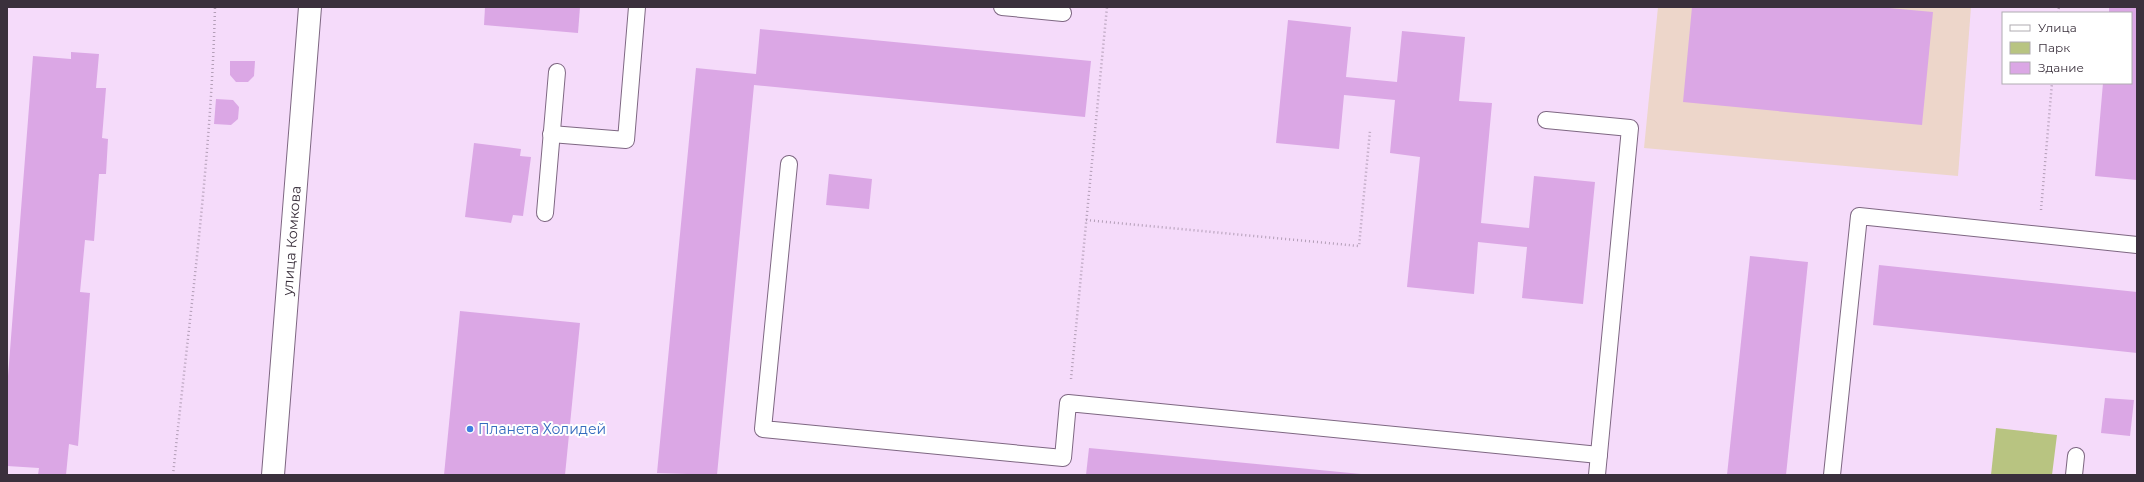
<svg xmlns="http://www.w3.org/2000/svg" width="2144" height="482" viewBox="0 0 2144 482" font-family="Montserrat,sans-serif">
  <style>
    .education { fill: #edd6ca }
    .green { fill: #b8c481 }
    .building { fill: #dba7e5 }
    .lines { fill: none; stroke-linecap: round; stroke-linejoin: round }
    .lane-casing { stroke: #7e6782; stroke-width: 18 }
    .street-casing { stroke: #7e6782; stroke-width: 24 }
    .path { stroke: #b39eb7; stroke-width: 2.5; stroke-dasharray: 1 3; stroke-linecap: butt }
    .lane { stroke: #fff; stroke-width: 16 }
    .street { stroke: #fff; stroke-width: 22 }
    .shop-dot { fill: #3f7fe0; stroke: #fff; stroke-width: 1.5 }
    .labels { text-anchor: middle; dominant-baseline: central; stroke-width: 4; stroke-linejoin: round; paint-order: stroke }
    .street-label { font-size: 14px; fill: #3a303c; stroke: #fff }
    .shop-label { font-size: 14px; fill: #366cbe; stroke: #fff; text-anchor: start }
  </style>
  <rect width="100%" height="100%" fill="#f5dbfa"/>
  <!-- education -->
  <polygon class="education" points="1658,7 1971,7 1958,176 1644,148"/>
  <!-- green -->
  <polygon class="green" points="1996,428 2057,435 2052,475 1991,475"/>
  <!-- building -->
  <g class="building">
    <polygon points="485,7 580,7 578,33 484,25"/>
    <polygon points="1692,7 1878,7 1933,12 1922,125 1683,102"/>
    <polygon points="2109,7 2137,7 2137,180 2095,176 2103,83 2131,83 2131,13 2109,13"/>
    <polygon points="1288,20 1351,27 1346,77 1397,82 1402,31 1465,37 1459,101 1492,103 1481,223 1529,228 1534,176 1595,182 1583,304 1522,298 1527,247 1478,242 1474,294 1407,287 1420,157 1390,153 1395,100 1344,95 1339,149 1276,143"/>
    <polygon points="760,29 1091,61 1085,117 754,85 717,475 657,473 696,68 756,74"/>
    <polygon points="71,52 99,54 96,88 106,88 102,138 108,139 106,174 99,174 94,241 85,240 80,292 90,293 78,446 69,444 66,475 38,475 39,468 7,466 7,389 33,56 71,59"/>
    <polygon points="230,61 255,61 254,76 248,82 236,82 230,75"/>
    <polygon points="216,99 233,100 239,107 238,119 231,125 214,124"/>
    <polygon points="474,143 521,149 520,156 531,157 523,216 513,215 511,223 465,217"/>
    <polygon points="829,174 872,179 869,209 826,205"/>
    <polygon points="1750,256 1808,262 1786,475 1727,475"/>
    <polygon points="1879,265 2137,292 2137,353 1873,325"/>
    <polygon points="460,311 580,323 565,475 444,475"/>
    <polygon points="2105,398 2134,400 2130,436 2101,433"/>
    <polygon points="1089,448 1361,474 1361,475 1086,475"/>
  </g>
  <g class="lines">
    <defs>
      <g id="lane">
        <polyline points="1002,7 1063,13"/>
        <polyline points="1546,120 1630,128 1597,475"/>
        <polyline points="551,134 626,140 637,7"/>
        <polyline points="789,164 763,429 1063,458 1068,403 1599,455"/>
        <polyline points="545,213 557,72"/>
        <polyline points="1832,475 1859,216 2137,245"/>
        <polyline points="2074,475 2076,456"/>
      </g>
      <g id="street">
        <path id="s1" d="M273 475 310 7"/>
      </g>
    </defs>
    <!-- lane casing -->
    <use href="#lane" class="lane-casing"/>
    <!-- street casing -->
    <use href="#street" class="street-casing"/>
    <!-- path -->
    <g class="path">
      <polyline points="2058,13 2059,7"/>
      <polyline points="2041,210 2052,83"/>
      <polyline points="1086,220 1359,246 1370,131"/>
      <polyline points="1071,379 1107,7"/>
      <path d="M173 475C189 319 211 164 215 7"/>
    </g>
    <!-- lane -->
    <use href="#lane" class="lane"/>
    <!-- street -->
    <use href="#street" class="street"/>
  </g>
  <!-- markers -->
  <circle class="shop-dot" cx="470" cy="429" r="4"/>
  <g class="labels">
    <!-- street labels -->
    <g class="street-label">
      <text stroke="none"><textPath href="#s1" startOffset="235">улица Комкова</textPath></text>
    </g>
    <!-- shop labels -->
    <g class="shop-label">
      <text x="478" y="429">Планета Холидей</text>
    </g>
  </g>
  <!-- border -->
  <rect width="2144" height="482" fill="none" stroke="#3a303c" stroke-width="16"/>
  <!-- legend -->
  <rect x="2002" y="12" width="130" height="72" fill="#ffffff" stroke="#b0acb1"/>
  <rect x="2010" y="25" width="20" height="6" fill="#ffffff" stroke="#b0acb1"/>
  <text x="2038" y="32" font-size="12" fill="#3a303c">Улица</text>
  <rect x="2010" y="42" width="20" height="12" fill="#b8c481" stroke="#b0acb1"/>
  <text x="2038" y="52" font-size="12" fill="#3a303c">Парк</text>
  <rect x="2010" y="62" width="20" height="12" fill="#dba7e5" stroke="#b0acb1"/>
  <text x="2038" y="72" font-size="12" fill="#3a303c">Здание</text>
</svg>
